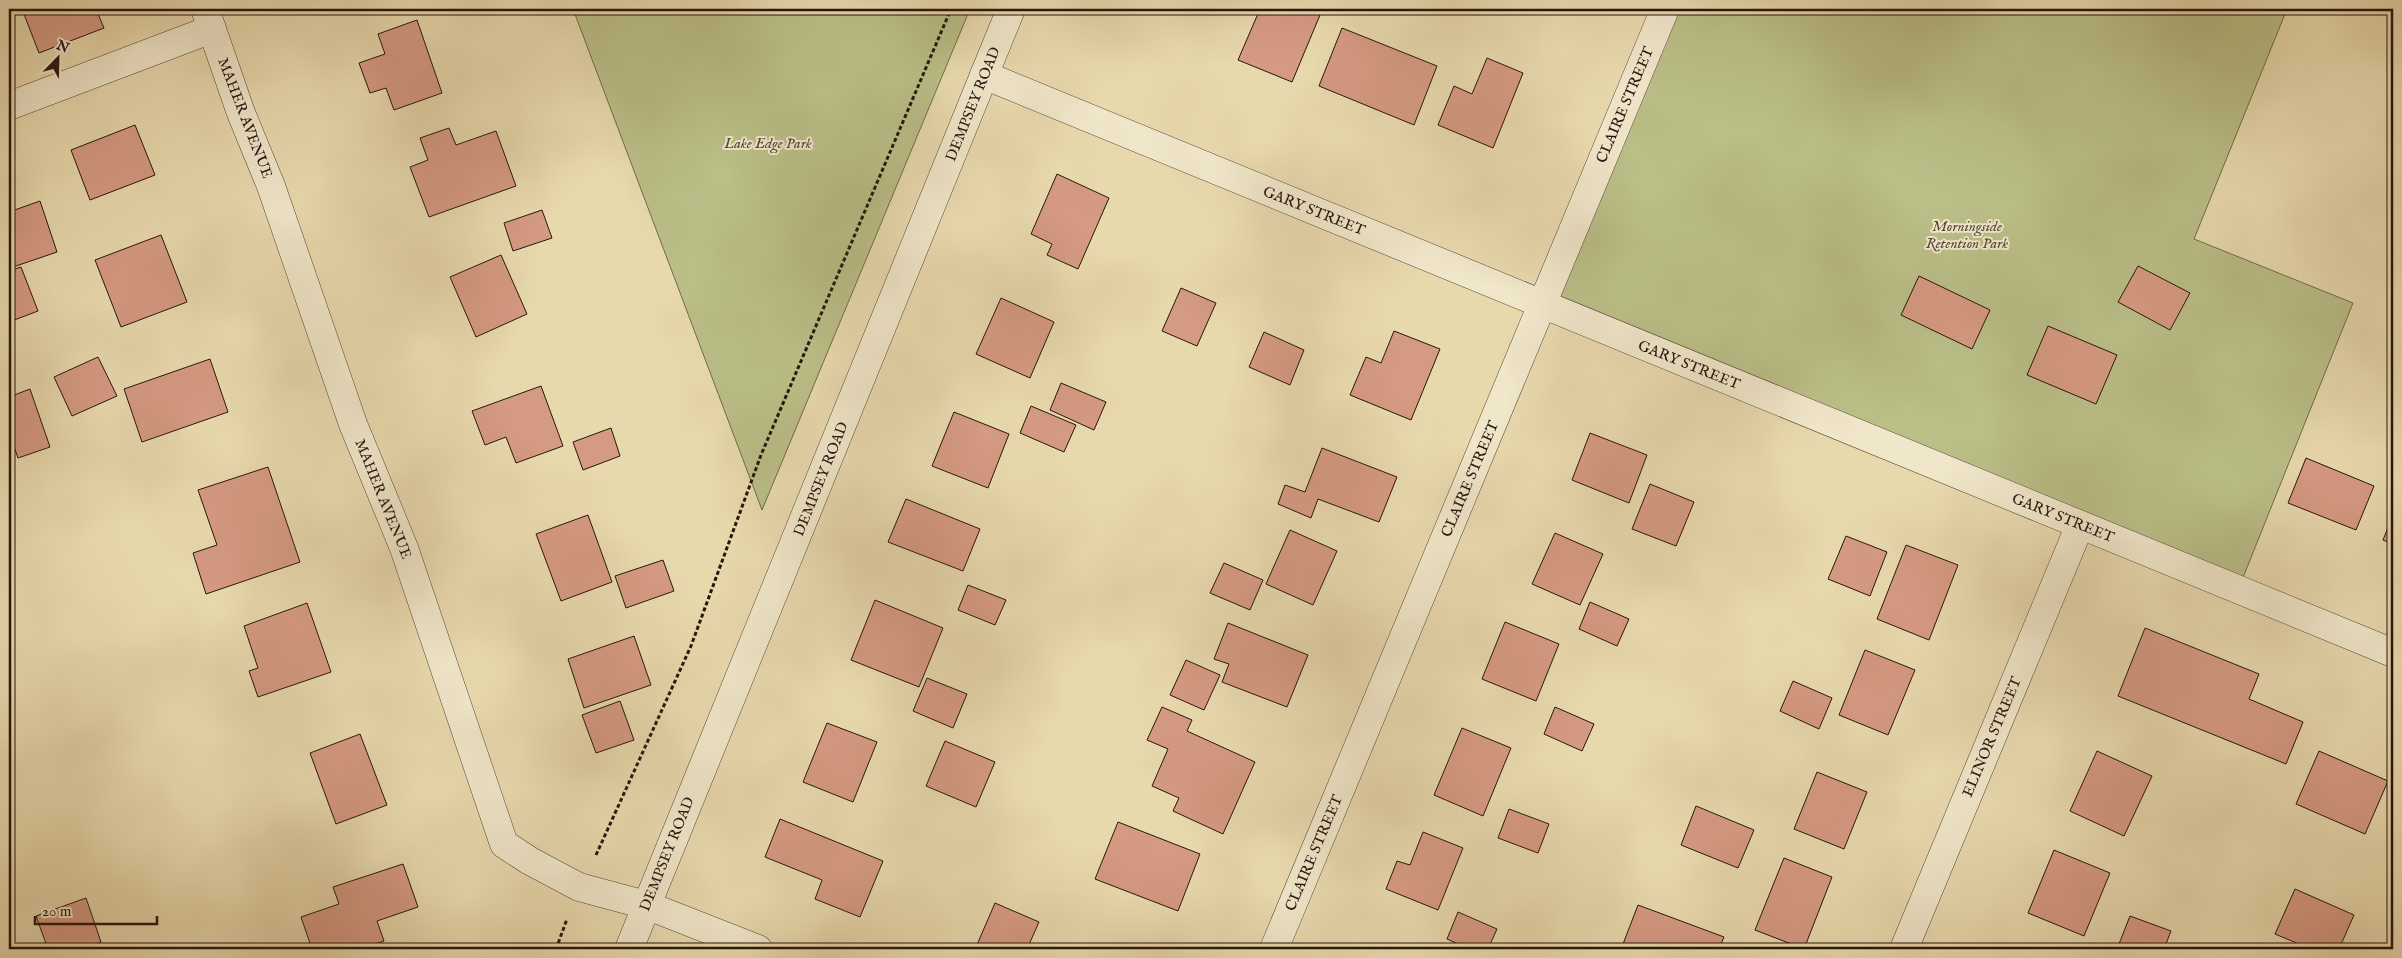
<svg xmlns="http://www.w3.org/2000/svg" width="2402" height="958" viewBox="0 0 2402 958" font-family="'IM FELL English',serif">
  <style>
    .green { fill: #babe87; stroke: #706a4a }
    .building { fill: #d59a82; stroke: #27150e }
    .lines { fill: none; stroke-linecap: round; stroke-linejoin: round }
    .minor-casing { stroke: #574636; stroke-width: 29 }
    .path { stroke: #27150e; stroke-width: 3; stroke-dasharray: 4 2.5; stroke-linecap: butt }
    .minor { stroke: #f0e6ca; stroke-width: 28 }
    .labels { text-anchor: middle; dominant-baseline: central; stroke-width: 4; stroke-linejoin: round; paint-order: stroke }
    .street-label { font-size: 15px; fill: #27150e; stroke: #f0e6ca }
    .park-label { font-size: 15px; font-style: italic; fill: #534832; stroke: #f0e6ca }
  </style>
  <rect width="100%" height="100%" fill="#e8d9ad"/>
  <filter id="stains"><feTurbulence type="fractalNoise" baseFrequency=".004" numOctaves="4"/><feColorMatrix values="0 0 0 0 .2 0 0 0 0 .09 0 0 0 0 .02 0 0 0 .5 -.17"/></filter>
  <radialGradient id="worn" r=".72"><stop offset=".6" stop-color="#630" stop-opacity="0"/><stop offset="1" stop-color="#630" stop-opacity=".3"/></radialGradient>
  <!-- green -->
  <g class="green">
    <polygon points="573,9 970,9 762,510"/>
    <polygon points="1665,9 2287,9 2194,239 2353,303 2238,590 1543,304"/>
  </g>
  <!-- building -->
  <g class="building">
    <polygon points="22,9 96,9 104,28 39,53"/>
    <polygon points="1260,9 1304,9 1320,15 1292,82 1238,60"/>
    <polygon points="417,20 442,93 394,110 386,88 370,93 359,63 385,54 378,34"/>
    <polygon points="1342,28 1437,66 1414,125 1319,86"/>
    <polygon points="1487,58 1523,73 1493,148 1438,125 1454,86 1472,94"/>
    <polygon points="135,125 155,175 90,200 71,150"/>
    <polygon points="449,128 456,145 496,131 516,186 429,217 410,167 428,160 420,138"/>
    <polygon points="1057,174 1109,198 1078,269 1047,255 1052,244 1031,234"/>
    <polygon points="40,201 57,252 13,267 9,255 9,212"/>
    <polygon points="542,210 552,238 513,251 504,223"/>
    <polygon points="161,235 187,302 121,327 95,260"/>
    <polygon points="501,255 527,314 476,337 450,277"/>
    <polygon points="2138,266 2190,293 2170,330 2118,302"/>
    <polygon points="21,267 38,311 9,322 9,271"/>
    <polygon points="1919,276 1990,310 1972,349 1901,315"/>
    <polygon points="1181,288 1216,303 1197,346 1162,331"/>
    <polygon points="1001,298 1054,322 1030,378 976,354"/>
    <polygon points="2048,326 2117,355 2096,404 2027,375"/>
    <polygon points="1394,331 1440,349 1411,420 1350,395 1366,357 1381,363"/>
    <polygon points="1264,332 1304,350 1290,385 1249,367"/>
    <polygon points="98,357 117,396 72,416 54,377"/>
    <polygon points="210,359 228,412 142,442 124,389"/>
    <polygon points="1061,383 1106,402 1094,430 1050,410"/>
    <polygon points="541,386 563,446 516,463 506,437 485,445 472,411"/>
    <polygon points="30,389 50,447 18,458 9,432 9,397"/>
    <polygon points="1031,406 1076,425 1064,452 1020,433"/>
    <polygon points="954,412 1009,434 988,488 932,466"/>
    <polygon points="611,428 620,456 583,470 573,442"/>
    <polygon points="1590,433 1647,455 1629,503 1572,480"/>
    <polygon points="1322,448 1397,477 1379,522 1318,499 1311,518 1278,504 1285,485 1305,492"/>
    <polygon points="2306,458 2374,486 2356,530 2288,503"/>
    <polygon points="268,467 300,562 206,594 193,553 217,545 198,490"/>
    <polygon points="1650,484 1694,502 1676,546 1632,529"/>
    <polygon points="906,499 980,529 963,571 888,542"/>
    <polygon points="588,515 612,582 561,601 536,534"/>
    <polygon points="2393,515 2393,544 2383,540"/>
    <polygon points="1290,530 1337,551 1313,605 1266,584"/>
    <polygon points="1555,533 1603,554 1580,605 1532,584"/>
    <polygon points="1846,536 1887,552 1870,596 1828,579"/>
    <polygon points="1906,545 1958,565 1929,640 1877,619"/>
    <polygon points="663,560 674,591 626,608 615,576"/>
    <polygon points="1224,563 1263,580 1250,610 1210,593"/>
    <polygon points="968,585 1006,600 995,625 958,610"/>
    <polygon points="875,600 943,628 919,687 851,660"/>
    <polygon points="1590,602 1629,619 1617,646 1579,629"/>
    <polygon points="307,603 331,672 258,697 249,671 258,668 244,626"/>
    <polygon points="1505,622 1559,644 1536,701 1482,679"/>
    <polygon points="1228,623 1308,655 1287,707 1222,682 1229,664 1214,659"/>
    <polygon points="2145,628 2259,674 2249,699 2303,722 2286,764 2118,696"/>
    <polygon points="634,636 651,685 584,708 568,659"/>
    <polygon points="1865,650 1915,670 1888,735 1839,715"/>
    <polygon points="1186,660 1220,675 1204,710 1170,695"/>
    <polygon points="927,678 967,694 953,728 913,711"/>
    <polygon points="1793,681 1832,698 1819,729 1780,711"/>
    <polygon points="620,701 634,740 596,753 582,715"/>
    <polygon points="1162,707 1192,720 1187,731 1255,762 1223,834 1173,811 1179,798 1152,786 1168,749 1147,740"/>
    <polygon points="1555,707 1594,724 1582,751 1544,734"/>
    <polygon points="827,723 877,742 853,802 803,782"/>
    <polygon points="1462,728 1511,748 1483,816 1434,795"/>
    <polygon points="360,734 387,805 336,824 310,753"/>
    <polygon points="945,741 995,762 976,807 926,786"/>
    <polygon points="2097,751 2152,776 2124,836 2070,811"/>
    <polygon points="2319,751 2388,781 2365,834 2296,804"/>
    <polygon points="1817,772 1867,792 1844,849 1794,829"/>
    <polygon points="1696,806 1754,830 1738,868 1681,845"/>
    <polygon points="1509,809 1549,824 1538,853 1498,838"/>
    <polygon points="780,819 883,861 860,917 815,899 822,880 765,857"/>
    <polygon points="1118,822 1200,854 1178,911 1095,879"/>
    <polygon points="1423,832 1463,848 1438,910 1386,889 1397,861 1410,865"/>
    <polygon points="2054,850 2110,873 2084,936 2028,913"/>
    <polygon points="1784,858 1832,877 1804,949 1755,930"/>
    <polygon points="403,864 418,907 377,921 384,941 361,949 312,949 301,917 339,904 333,887"/>
    <polygon points="2295,889 2354,915 2339,949 2311,949 2275,934"/>
    <polygon points="86,898 101,942 81,949 48,949 36,916"/>
    <polygon points="995,903 1039,922 1027,949 983,949 976,947"/>
    <polygon points="1638,905 1724,937 1719,949 1638,949 1623,944"/>
    <polygon points="1458,912 1497,929 1488,949 1470,949 1447,939"/>
    <polygon points="2130,916 2171,931 2164,949 2117,949"/>
  </g>
  <g class="lines">
    <defs>
      <g id="minor">
        <polyline points="205,9 241,113 271,186 353,424 404,548 504,844 530,861 579,887 646,905 758,949"/>
        <polyline points="984,75 2393,653"/>
        <polyline points="9,106 212,29"/>
        <polyline points="629,949 1011,9"/>
        <polyline points="1274,949 1665,9"/>
        <polyline points="1904,949 2080,525"/>
      </g>
    </defs>
    <!-- minor casing -->
    <use href="#minor" class="minor-casing"/>
    <!-- path -->
    <g class="path">
      <polyline points="596,855 691,646 761,455 951,9"/>
      <polyline points="556,949 567,919"/>
    </g>
    <!-- minor -->
    <use href="#minor" class="minor"/>
  </g>
  <g class="labels">
    <!-- street labels -->
    <g class="street-label">
      <text transform="translate(973 104) rotate(-68)">DEMPSEY ROAD</text>
      <text transform="translate(1625 105) rotate(-67)">CLAIRE STREET</text>
      <text transform="translate(245 118) rotate(69)">MAHER AVENUE</text>
      <text transform="translate(1314 211) rotate(22)">GARY STREET</text>
      <text transform="translate(1689 365) rotate(22)">GARY STREET</text>
      <text transform="translate(821 479) rotate(-68)">DEMPSEY ROAD</text>
      <text transform="translate(1470 479) rotate(-67)">CLAIRE STREET</text>
      <text transform="translate(383 499) rotate(68)">MAHER AVENUE</text>
      <text transform="translate(2063 518) rotate(22)">GARY STREET</text>
      <text transform="translate(1992 737) rotate(-67)">ELINOR STREET</text>
      <text transform="translate(1314 853) rotate(-67)">CLAIRE STREET</text>
      <text transform="translate(667 854) rotate(-68)">DEMPSEY ROAD</text>
    </g>
    <!-- park labels -->
    <g class="park-label">
      <text x="768" y="143">Lake Edge Park</text>
      <text x="1967" y="226">Morningside<tspan x="1967" dy="17">Retention Park</tspan></text>
    </g>
  </g>
  <!-- margin -->
  <rect width="2402" height="958" fill="none" stroke="#e8d9ad" stroke-width="30"/>
  <rect x="10" y="10" width="2382" height="938" fill="none" stroke="#27150e" stroke-width="2.5"/>
  <rect x="15" y="15" width="2372" height="928" fill="none" stroke="#27150e"/>
  <!-- north arrow -->
  <g transform="translate(58 58) rotate(23)" stroke="#f0e6ca" stroke-width="4" paint-order="stroke">
  <path d="M0-4L9 19L0 12L-9 19Z" fill="#27150e"/>
  <text y="-8" font-size="14" font-weight="bold" text-anchor="middle" fill="#27150e">N</text>
  </g>
  <!-- scale -->
  <path d="M35 916v8h122v-8" fill="none" stroke="#27150e" stroke-width="2.5"/>
  <text x="42" y="916" font-size="15" fill="#27150e" stroke="#f0e6ca" stroke-width="4" paint-order="stroke">20 m</text>
  <rect width="100%" height="100%" filter="url(#stains)"/>
  <rect width="100%" height="100%" fill="url(#worn)"/>
</svg>
